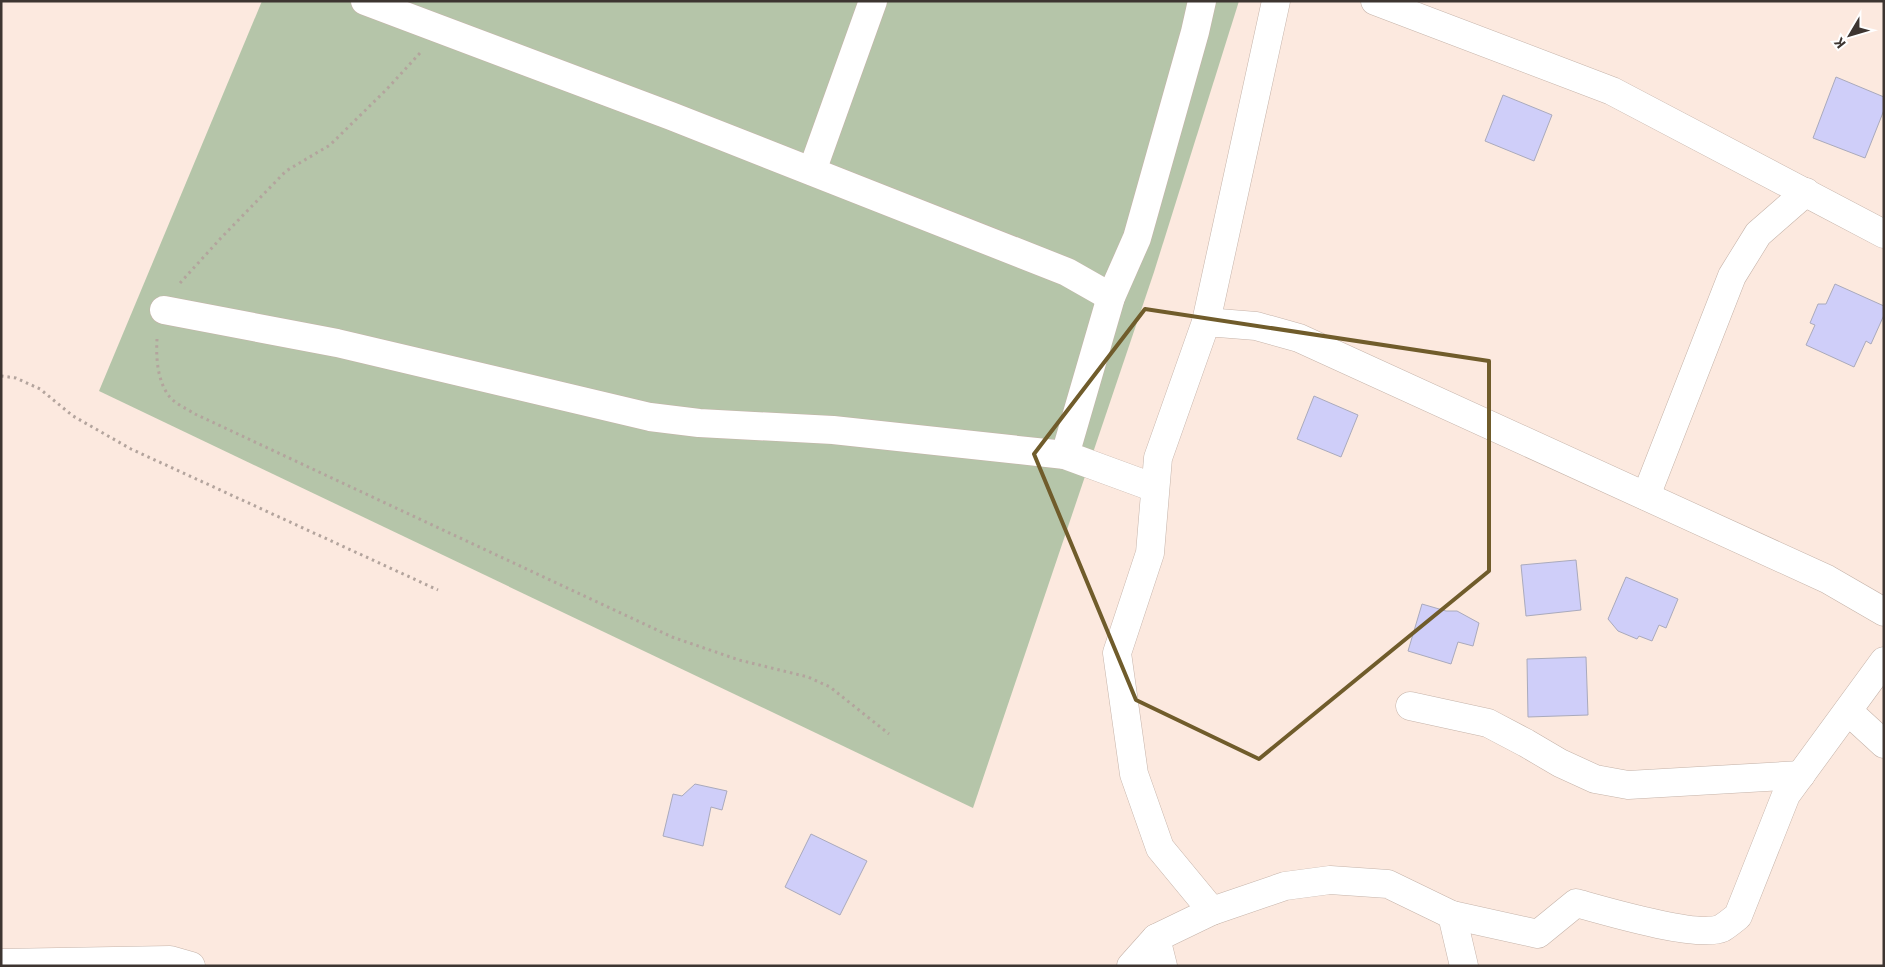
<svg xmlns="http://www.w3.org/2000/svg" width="1885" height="967" viewBox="0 0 1885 967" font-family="'Exo 2',sans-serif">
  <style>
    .green { fill: #b5c5a9 }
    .building { fill: #cfcef9; stroke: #aaaabc }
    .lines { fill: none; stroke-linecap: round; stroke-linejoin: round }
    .minor-casing { stroke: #c5b3a9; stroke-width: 29 }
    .path { stroke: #b3a49d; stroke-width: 3; stroke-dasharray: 2.5 4; stroke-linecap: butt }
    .minor { stroke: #fff; stroke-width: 28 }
    .marked { fill: none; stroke: #705c2b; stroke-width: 4; stroke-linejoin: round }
  </style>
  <rect width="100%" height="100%" fill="#fce9df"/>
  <!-- green -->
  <polygon class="green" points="262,1 1239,1 1154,272 973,808 99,391"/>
  <!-- building -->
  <g class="building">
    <polygon points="1836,77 1884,97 1884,110 1865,158 1813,138"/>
    <polygon points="1503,95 1552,115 1534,161 1485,141"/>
    <polygon points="1835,284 1884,306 1884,315 1871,344 1866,341 1854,367 1806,345 1815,325 1810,323 1818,304 1826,304"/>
    <polygon points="1314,396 1358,415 1341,457 1297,439"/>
    <polygon points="1576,560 1581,610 1526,616 1521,565"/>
    <polygon points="1626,577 1678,599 1666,628 1659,625 1652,641 1639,636 1637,639 1618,631 1608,619"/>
    <polygon points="1422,604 1446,611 1457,611 1479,623 1473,646 1458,642 1451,664 1408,651"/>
    <polygon points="1586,657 1588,715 1528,717 1527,659"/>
    <polygon points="695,784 727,791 722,810 711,807 703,846 663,836 673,794 682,796"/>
    <polygon points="811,834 867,861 840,915 785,887"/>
  </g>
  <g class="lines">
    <defs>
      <g id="minor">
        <polyline points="365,1 671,116 1067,272 1111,297"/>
        <polyline points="1375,1 1612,91 1884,234"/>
        <polyline points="812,171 873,1"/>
        <polyline points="164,310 337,343 650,417 699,423 833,430 1065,455 1155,488"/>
        <polyline points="1206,322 1276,1"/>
        <polyline points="1065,455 1111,297 1137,238 1195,32 1202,1"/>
        <polyline points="1646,496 1732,276 1758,234 1806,192"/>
        <polyline points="1410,706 1488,723 1526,743 1560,763 1595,779 1628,785 1801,775"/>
        <polyline points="1848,711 1884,744"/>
        <polyline points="1212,911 1160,848 1134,774 1117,653 1150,553 1158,458 1206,322 1256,326 1299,338 1827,579 1884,612"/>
        <polyline points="1452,915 1464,966"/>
        <polyline points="1156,938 1163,966"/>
        <polyline points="1,963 170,960 191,966"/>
        <path d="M1131 966 1156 938 1212 911 1285 886 1330 880 1388 884 1452 915 1538 934 1576 903C1605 911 1699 939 1722 928 1727 925 1733 920 1738 916L1786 795 1884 661"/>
      </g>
    </defs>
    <!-- minor casing -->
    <use href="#minor" class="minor-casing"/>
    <!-- path -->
    <g class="path">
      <polyline points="180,283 220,239 286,171 330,145 386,90 420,53"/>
      <path d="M157 339C156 357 157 380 169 396 174 403 187 409 195 414L672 637 739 660 808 677 830 687 889 734"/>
      <polyline points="1,376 16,378 40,389 73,416 131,449 438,590"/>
    </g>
    <!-- minor -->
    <use href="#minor" class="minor"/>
  </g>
  <!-- marked area -->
  <path class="marked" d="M1145 309 1489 361V571L1259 759 1136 700 1034 454Z"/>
  <!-- border -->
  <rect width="1885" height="967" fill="none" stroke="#3d3531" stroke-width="5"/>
  <!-- north arrow -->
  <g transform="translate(1850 35) rotate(232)" stroke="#ffffff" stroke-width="4" paint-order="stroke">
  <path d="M0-4L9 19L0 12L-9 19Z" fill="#3d3531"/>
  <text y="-8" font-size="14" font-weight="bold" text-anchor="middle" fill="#3d3531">K</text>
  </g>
</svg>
